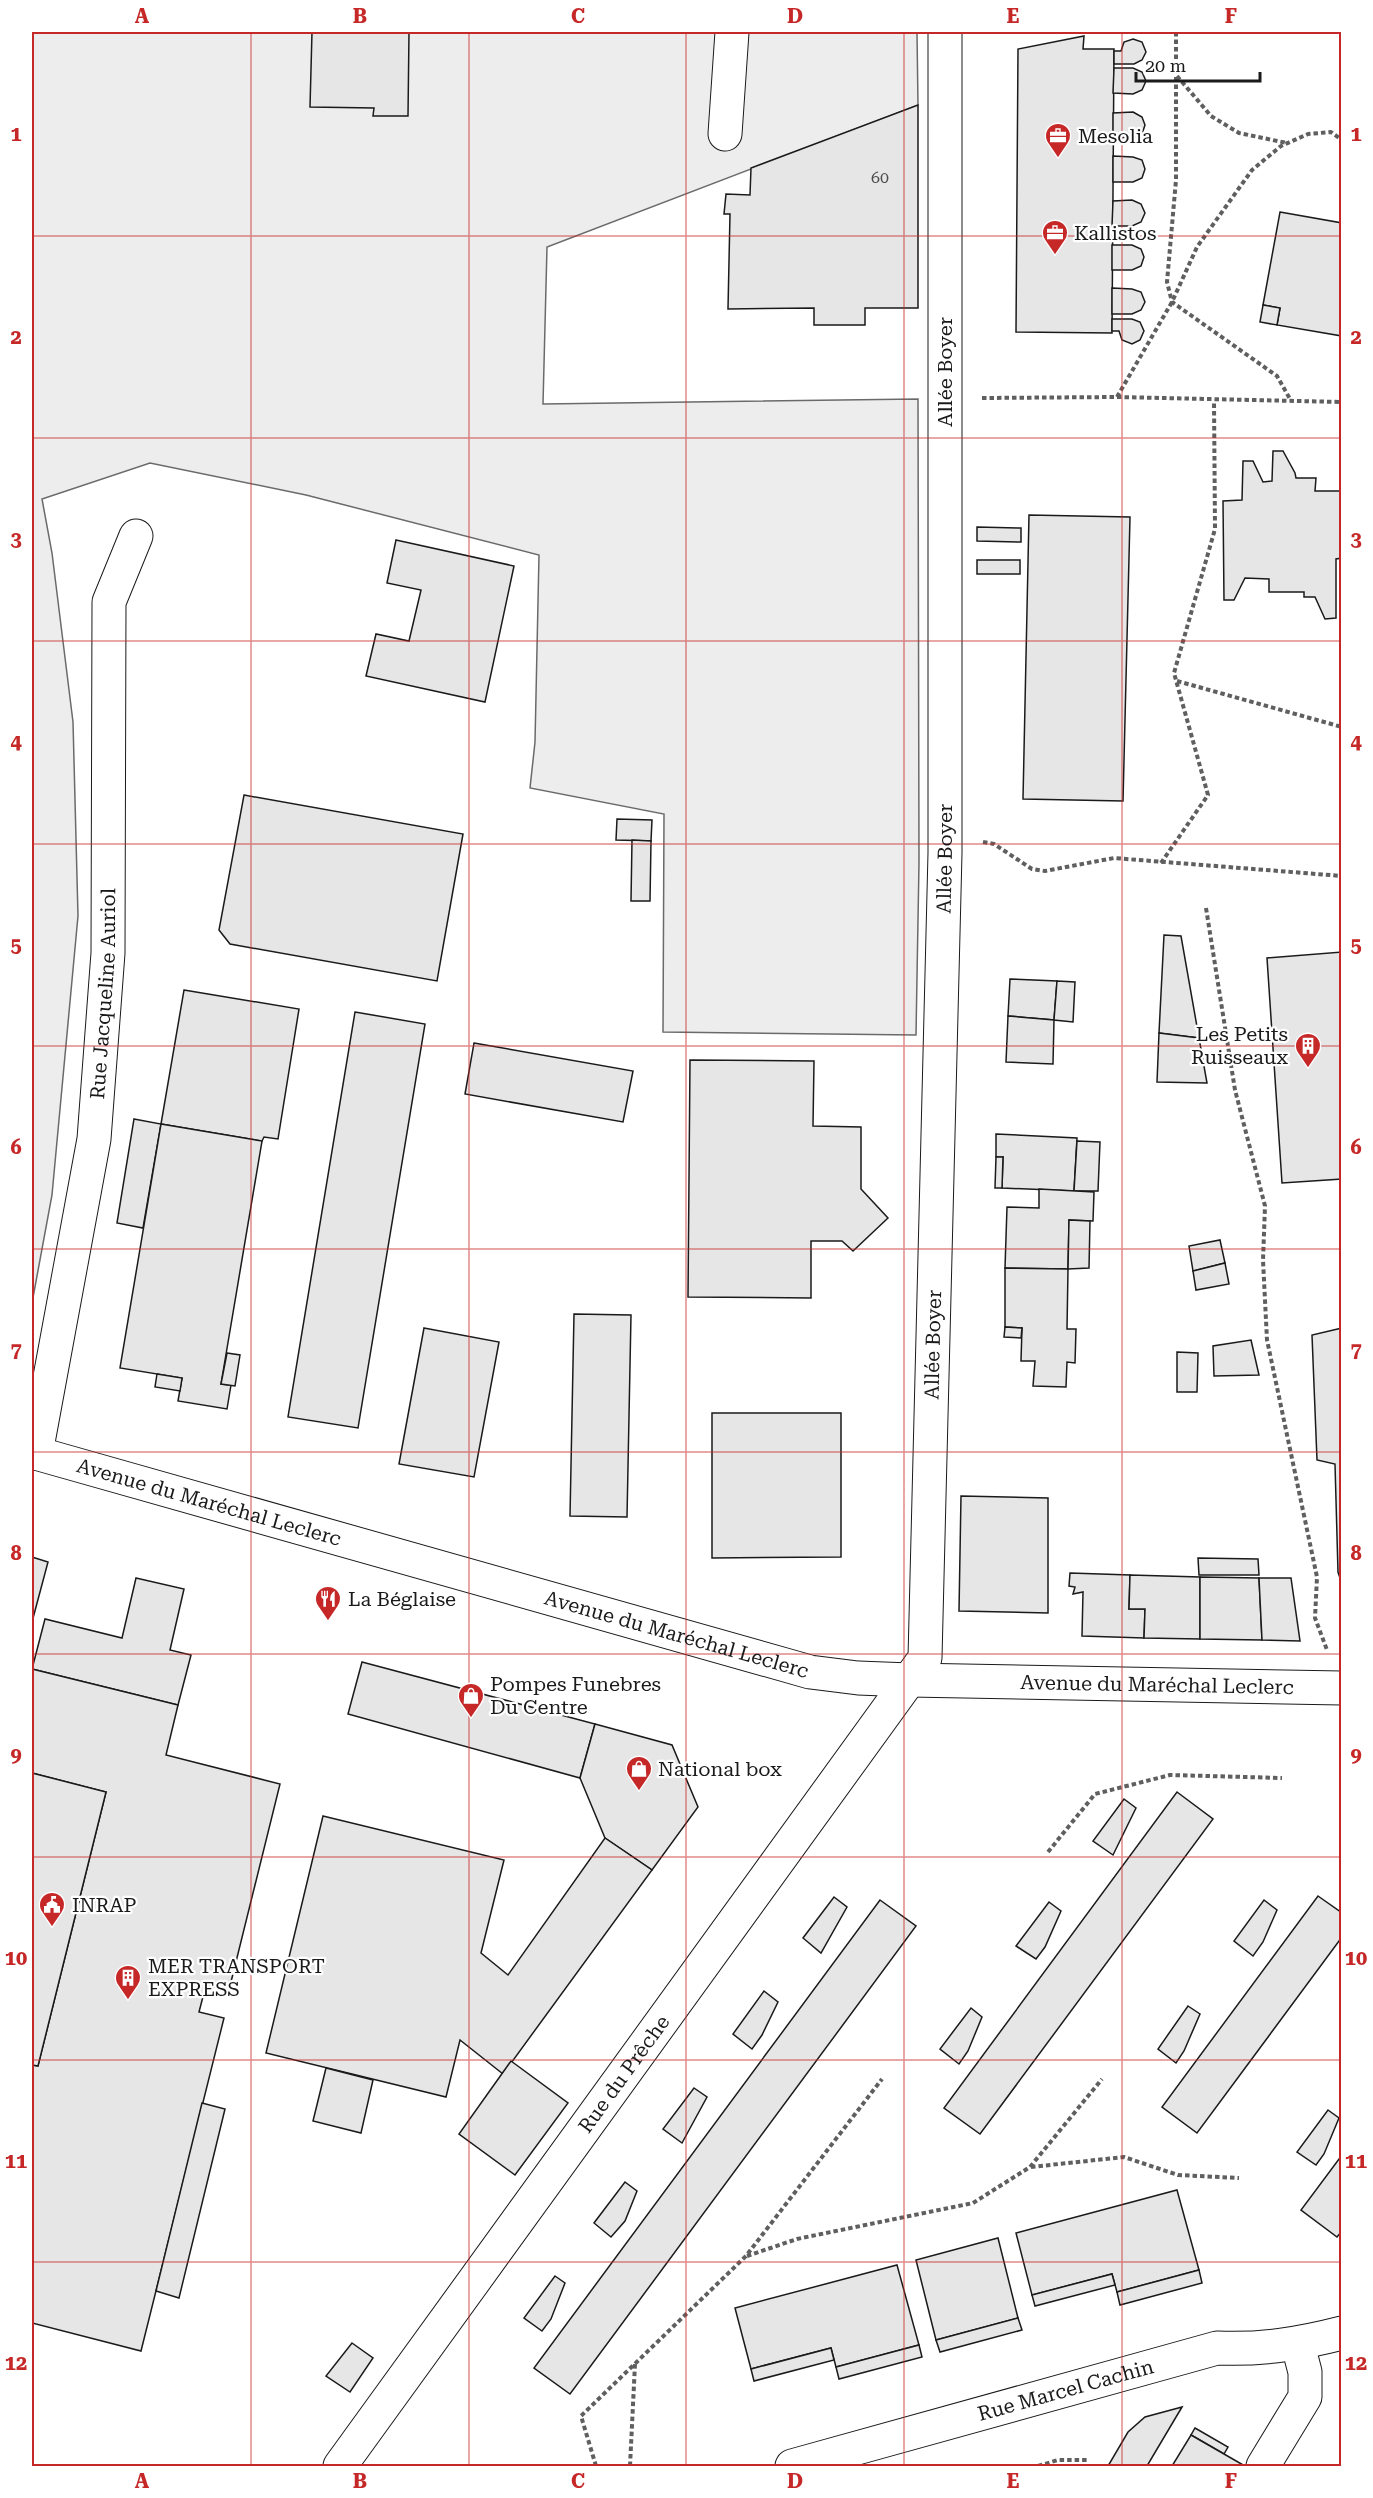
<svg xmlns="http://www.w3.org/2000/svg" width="1373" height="2498" viewBox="0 0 1373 2498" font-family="'Roboto Serif',serif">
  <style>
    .built { fill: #ededed; stroke: #6a6a6a; stroke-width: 1.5 }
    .building { fill: #e6e6e6; stroke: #1a1a1a; stroke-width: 1.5 }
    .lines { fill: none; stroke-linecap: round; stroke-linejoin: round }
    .minor-casing { stroke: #1a1a1a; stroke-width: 35 }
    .path { stroke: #5f5f5f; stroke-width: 4; stroke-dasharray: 4.5 3; stroke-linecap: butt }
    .minor { stroke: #fff; stroke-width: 33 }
    .grid { fill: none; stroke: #c62828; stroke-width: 1.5; stroke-opacity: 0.55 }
    .labels { text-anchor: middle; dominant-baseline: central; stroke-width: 4.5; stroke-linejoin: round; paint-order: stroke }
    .number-label { font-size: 16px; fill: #4d4d4d }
    .poi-label { font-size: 20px; fill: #1a1a1a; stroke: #fff; text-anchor: start }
    .street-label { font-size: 20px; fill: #1a1a1a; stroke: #fff }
    .neatline { fill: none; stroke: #c62828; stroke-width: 2 }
    .grid-label { font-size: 20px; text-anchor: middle; font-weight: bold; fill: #c62828 }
  </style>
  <rect width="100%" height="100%" fill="#fff"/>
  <!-- built -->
  <polygon class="built" points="32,32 917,32 918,105 547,247 543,404 918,399 919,863 916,1035 663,1032 664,814 530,788 535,742 539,555 306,495 150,463 42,499 52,553 73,722 78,916 52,1195 32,1303"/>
  <!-- building -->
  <g class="building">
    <polygon points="312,32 409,32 408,116 373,116 374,108 310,107"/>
    <polygon points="1084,36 1083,49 1114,49 1112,333 1016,332 1018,49"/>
    <polygon points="1133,39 1142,42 1146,52 1142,60 1134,64 1114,64 1114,51 1121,51 1124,42"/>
    <polygon points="1114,68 1133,68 1142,72 1146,81 1142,90 1133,94 1113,93"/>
    <polygon points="918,105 918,308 865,308 865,325 814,325 814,308 728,309 730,214 724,214 726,194 750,195 751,168"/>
    <polygon points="1133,112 1142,117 1145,125 1142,134 1133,137 1113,138 1113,113"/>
    <polygon points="1113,156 1133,157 1142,160 1145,169 1142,178 1133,182 1113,182"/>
    <polygon points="1132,200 1141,204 1145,213 1141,222 1132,226 1112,226 1113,201"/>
    <polygon points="1280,212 1342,223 1342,336 1277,325 1280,308 1263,305"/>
    <polygon points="1112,245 1132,245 1141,249 1144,257 1141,266 1132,270 1112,270"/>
    <polygon points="1112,288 1132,289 1141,292 1145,302 1141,310 1132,314 1112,314"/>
    <polygon points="1263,305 1280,308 1277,325 1260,322"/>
    <polygon points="1112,319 1132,319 1140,322 1144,331 1140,340 1132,344 1122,340 1119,331 1112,331"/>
    <polygon points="1273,451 1283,451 1295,473 1296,478 1316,478 1315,491 1342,491 1342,558 1336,559 1336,618 1325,619 1315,597 1304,597 1304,592 1269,592 1269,579 1245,578 1234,600 1224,600 1223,501 1242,500 1243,461 1253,461 1263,482 1272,481"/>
    <polygon points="1029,515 1130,517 1123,801 1023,799"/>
    <polygon points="977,527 1021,528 1021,542 977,541"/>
    <polygon points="396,540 514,566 485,702 366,676 376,634 409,641 421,590 387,583"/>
    <rect x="977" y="560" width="43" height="14"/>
    <polygon points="244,795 463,834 437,981 230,944 219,930"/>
    <polygon points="617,819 652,820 651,841 616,840"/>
    <polygon points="632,840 651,841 650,901 631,901"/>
    <polygon points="1164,935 1181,936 1199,1038 1159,1033"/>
    <polygon points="1342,952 1342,1179 1282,1183 1267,958"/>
    <polygon points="1010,979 1057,981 1054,1020 1008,1016"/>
    <polygon points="1057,981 1075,982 1073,1022 1054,1020"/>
    <polygon points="184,990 299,1009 278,1139 264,1137 262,1141 161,1124"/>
    <polygon points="355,1012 425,1024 358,1428 288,1417"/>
    <polygon points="1008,1016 1054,1020 1053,1064 1006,1062"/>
    <polygon points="1159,1033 1199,1038 1207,1083 1157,1082"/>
    <polygon points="474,1043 633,1071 623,1122 465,1094"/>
    <polygon points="690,1060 814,1061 813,1126 861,1127 861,1189 888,1218 853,1251 842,1241 811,1241 811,1298 688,1297"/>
    <polygon points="134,1119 161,1124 143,1228 117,1223"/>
    <polygon points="161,1124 262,1141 221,1384 231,1385 227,1409 178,1401 182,1378 120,1368"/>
    <polygon points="996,1134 1077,1138 1074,1191 1002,1188 1003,1157 996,1157"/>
    <polygon points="1077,1141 1100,1142 1098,1191 1074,1191"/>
    <polygon points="996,1157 1003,1157 1002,1188 995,1188"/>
    <polygon points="1039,1189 1094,1192 1093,1221 1069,1220 1068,1269 1005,1268 1007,1207 1039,1208"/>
    <polygon points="1069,1220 1090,1221 1089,1268 1068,1269"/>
    <polygon points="1220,1240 1225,1263 1193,1271 1189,1246"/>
    <polygon points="1225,1263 1229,1284 1196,1290 1193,1271"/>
    <polygon points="1005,1268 1068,1269 1067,1329 1076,1329 1075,1363 1067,1362 1066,1387 1033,1386 1035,1361 1021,1361 1022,1328 1005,1327"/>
    <polygon points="574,1314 631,1315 627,1517 570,1516"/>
    <polygon points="1005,1327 1022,1328 1021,1338 1004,1337"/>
    <polygon points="424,1328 499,1342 474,1477 399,1464"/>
    <polygon points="1342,1328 1342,1584 1338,1572 1335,1464 1317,1460 1312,1335"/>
    <polygon points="1251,1340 1259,1375 1214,1376 1213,1346"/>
    <polygon points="1177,1352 1198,1353 1197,1392 1177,1392"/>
    <polygon points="227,1353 240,1355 235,1386 221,1384"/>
    <polygon points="157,1374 182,1378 180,1391 155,1387"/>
    <polygon points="712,1413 841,1413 841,1557 712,1558"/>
    <polygon points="961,1496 1048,1498 1048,1613 959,1611"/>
    <polygon points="32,1557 48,1562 32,1622"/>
    <polygon points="1198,1558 1258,1559 1259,1575 1199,1575"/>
    <polygon points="1070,1573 1130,1575 1129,1609 1145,1609 1144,1638 1082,1636 1083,1592 1073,1594 1075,1587 1069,1586"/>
    <polygon points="1130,1575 1200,1577 1200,1639 1144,1638 1145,1609 1129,1609"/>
    <polygon points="1200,1577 1259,1578 1262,1640 1200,1639"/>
    <polygon points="136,1578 184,1589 170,1650 191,1655 178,1705 32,1669 45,1619 122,1638"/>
    <polygon points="1259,1578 1291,1578 1300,1641 1262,1640"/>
    <polygon points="362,1662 595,1724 580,1778 348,1714"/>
    <polygon points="32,1669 178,1705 166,1755 280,1784 229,1990 206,1985 199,2012 224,2018 141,2351 32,2323 32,2065 38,2066 106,1792 32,1773"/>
    <polygon points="595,1724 672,1745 698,1807 652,1870 605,1838 580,1778"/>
    <polygon points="32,1773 106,1792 38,2066 32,2065"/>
    <polygon points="1177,1792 1213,1819 980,2134 944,2108"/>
    <polygon points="1124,1799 1136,1808 1113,1855 1093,1841"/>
    <polygon points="323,1816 504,1860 481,1953 508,1975 605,1838 652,1870 503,2074 460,2040 446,2097 266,2053"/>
    <polygon points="1318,1896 1342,1913 1342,1937 1197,2133 1162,2107"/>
    <polygon points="834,1897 847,1907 821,1953 803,1938"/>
    <polygon points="880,1900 916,1926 570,2394 534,2368"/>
    <polygon points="1264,1900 1277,1910 1263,1942 1253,1956 1234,1941"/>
    <polygon points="1049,1902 1061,1911 1045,1947 1036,1959 1016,1946"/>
    <polygon points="764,1991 778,2002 762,2035 752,2049 733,2034"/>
    <polygon points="1188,2006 1200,2014 1184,2051 1176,2063 1158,2049"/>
    <polygon points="971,2008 982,2017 968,2051 959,2064 940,2049"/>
    <polygon points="511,2061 568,2103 515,2175 459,2134"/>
    <polygon points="326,2068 373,2080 361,2133 313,2121"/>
    <polygon points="694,2088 707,2097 682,2143 663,2129"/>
    <polygon points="202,2103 225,2109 179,2298 156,2291"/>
    <polygon points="1328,2110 1339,2118 1324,2154 1316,2165 1297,2152"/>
    <polygon points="1342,2155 1342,2231 1337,2237 1301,2210"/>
    <polygon points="625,2182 637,2191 625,2221 611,2237 594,2223"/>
    <polygon points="1177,2190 1199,2270 1117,2292 1112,2274 1032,2295 1016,2233"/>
    <polygon points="998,2238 1018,2318 936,2340 916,2260"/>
    <polygon points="897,2265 919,2345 836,2367 831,2348 751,2369 735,2308"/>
    <polygon points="1199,2270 1202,2283 1120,2305 1117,2292"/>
    <polygon points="1112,2274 1115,2285 1035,2306 1032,2295"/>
    <polygon points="555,2276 565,2283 551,2319 542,2331 524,2318"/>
    <polygon points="1018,2318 1022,2330 940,2352 936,2340"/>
    <polygon points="352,2343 373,2358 350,2392 326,2376"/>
    <polygon points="919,2345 922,2357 839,2379 836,2367"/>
    <polygon points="831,2348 834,2360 754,2381 751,2369"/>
    <polygon points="1182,2407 1147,2466 1108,2466 1128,2432 1145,2417"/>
    <polygon points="1195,2428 1228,2447 1224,2454 1191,2435"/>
    <polygon points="1191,2435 1224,2454 1245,2466 1172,2466"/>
  </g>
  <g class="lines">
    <defs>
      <g id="minor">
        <polyline points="725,134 732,32"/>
        <path id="s1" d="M32 1452 810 1672 858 1678 910 1680 1342 1688"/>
        <path id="s2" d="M36 1453 94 1139 108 953 109 602 136 536"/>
        <path id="s3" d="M340 2466 925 1658 945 853V32"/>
        <path id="s4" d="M792 2466 1217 2348C1261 2350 1299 2344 1342 2333"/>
        <polyline points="1263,2466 1305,2397 1305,2372 1298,2345"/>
      </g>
    </defs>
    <!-- minor casing -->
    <use href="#minor" class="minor-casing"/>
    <!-- path -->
    <g class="path">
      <polyline points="1176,32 1176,180 1167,282 1172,302 1277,376 1290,399"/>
      <polyline points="1177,76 1211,116 1239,133 1287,143"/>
      <polyline points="1117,397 1172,302 1197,247 1252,170 1281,146 1308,134 1331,132 1342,140"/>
      <polyline points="982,398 1117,397 1342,402"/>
      <polyline points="1177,681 1342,727"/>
      <polyline points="983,842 994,844 1032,869 1045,871 1114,858 1342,876"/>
      <polyline points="1161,863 1208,795 1174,673 1215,529 1214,401"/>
      <polyline points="1206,908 1235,1090 1265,1206 1263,1260 1267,1340 1317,1577 1315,1618 1327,1650"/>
      <polyline points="1048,1852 1095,1794 1170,1775 1282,1778"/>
      <polyline points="1031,2167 1124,2157 1178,2175 1239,2178"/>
      <polyline points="747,2256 797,2239 973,2203 1030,2167 1102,2079"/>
      <polyline points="596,2466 581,2416 746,2256 882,2079"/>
      <polyline points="630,2466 635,2364"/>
      <polyline points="1038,2466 1058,2460 1087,2460"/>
    </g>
    <!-- minor -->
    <use href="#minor" class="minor"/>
  </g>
  <!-- grid -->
  <path class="grid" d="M251 32V2466M469 32V2466M686 32V2466M904 32V2466M1122 32V2466M32 236H1342M32 438H1342M32 641H1342M32 844H1342M32 1046H1342M32 1249H1342M32 1452H1342M32 1654H1342M32 1857H1342M32 2060H1342M32 2262H1342"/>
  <!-- icons -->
  <defs>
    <symbol id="office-pin" viewBox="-11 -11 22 30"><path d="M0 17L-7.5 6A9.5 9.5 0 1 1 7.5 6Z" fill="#c62828" stroke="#fff"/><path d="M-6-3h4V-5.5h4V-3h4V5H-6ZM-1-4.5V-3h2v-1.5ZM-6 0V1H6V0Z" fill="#fff"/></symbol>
    <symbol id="building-pin" viewBox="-11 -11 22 30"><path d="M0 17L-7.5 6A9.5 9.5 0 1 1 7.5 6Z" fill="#c62828" stroke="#fff"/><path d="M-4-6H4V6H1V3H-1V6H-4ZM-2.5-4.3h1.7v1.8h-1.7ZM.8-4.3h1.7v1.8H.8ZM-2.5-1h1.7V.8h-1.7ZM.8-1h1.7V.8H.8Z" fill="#fff"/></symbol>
    <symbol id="restaurant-pin" viewBox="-11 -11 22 30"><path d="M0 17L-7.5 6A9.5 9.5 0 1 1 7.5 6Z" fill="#c62828" stroke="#fff"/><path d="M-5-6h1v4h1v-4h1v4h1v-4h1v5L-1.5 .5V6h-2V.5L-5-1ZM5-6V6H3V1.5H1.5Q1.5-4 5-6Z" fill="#fff"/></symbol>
    <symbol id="shop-pin" viewBox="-11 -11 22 30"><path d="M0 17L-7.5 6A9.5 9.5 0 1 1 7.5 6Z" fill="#c62828" stroke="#fff"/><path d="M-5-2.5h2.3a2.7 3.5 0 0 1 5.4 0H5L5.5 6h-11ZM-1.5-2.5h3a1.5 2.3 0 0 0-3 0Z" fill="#fff"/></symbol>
    <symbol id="civic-pin" viewBox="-11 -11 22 30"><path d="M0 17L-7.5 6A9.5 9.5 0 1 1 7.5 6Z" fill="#c62828" stroke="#fff"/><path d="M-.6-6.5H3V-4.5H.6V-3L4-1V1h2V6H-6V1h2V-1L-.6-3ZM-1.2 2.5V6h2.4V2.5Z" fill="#fff"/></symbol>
  </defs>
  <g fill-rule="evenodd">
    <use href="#office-pin" x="1043" y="121" width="30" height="40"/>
    <use href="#office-pin" x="1040" y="218" width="30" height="40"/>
    <use href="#building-pin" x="1293" y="1031" width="30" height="40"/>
    <use href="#restaurant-pin" x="313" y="1584" width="30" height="40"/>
    <use href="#shop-pin" x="456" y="1681" width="30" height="40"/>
    <use href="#shop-pin" x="624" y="1754" width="30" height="40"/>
    <use href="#civic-pin" x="37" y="1890" width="30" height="40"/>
    <use href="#building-pin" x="113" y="1963" width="30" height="40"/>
  </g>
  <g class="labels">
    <!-- number labels -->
    <g class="number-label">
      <text x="880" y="177">60</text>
    </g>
    <!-- poi labels -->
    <g class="poi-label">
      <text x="1078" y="136">Mesolia</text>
      <text x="1074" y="233">Kallistos</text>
      <text x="1288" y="1034" text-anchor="end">Les Petits<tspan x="1288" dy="23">Ruisseaux</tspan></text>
      <text x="348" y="1599">La Béglaise</text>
      <text x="490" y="1684">Pompes Funebres<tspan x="490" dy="23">Du Centre</tspan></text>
      <text x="658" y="1769">National box</text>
      <text x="72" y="1905">INRAP</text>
      <text x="148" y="1966">MER TRANSPORT<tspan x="148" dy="23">EXPRESS</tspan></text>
    </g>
    <!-- street labels -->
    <g class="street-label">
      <text transform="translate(945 372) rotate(-90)">Allée Boyer</text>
      <text stroke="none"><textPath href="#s3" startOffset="1797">Allée Boyer</textPath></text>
      <text stroke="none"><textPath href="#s2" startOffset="465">Rue Jacqueline Auriol</textPath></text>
      <text stroke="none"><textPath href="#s3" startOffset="1311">Allée Boyer</textPath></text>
      <text stroke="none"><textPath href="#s1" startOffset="184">Avenue du Maréchal Leclerc</textPath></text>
      <text stroke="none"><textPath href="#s1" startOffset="670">Avenue du Maréchal Leclerc</textPath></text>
      <text stroke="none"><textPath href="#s1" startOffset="1156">Avenue du Maréchal Leclerc</textPath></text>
      <text stroke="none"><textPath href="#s3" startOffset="484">Rue du Prêche</textPath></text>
      <text stroke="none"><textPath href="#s4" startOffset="284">Rue Marcel Cachin</textPath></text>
    </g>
  </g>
  <!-- border -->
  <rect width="1373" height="2498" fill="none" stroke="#ffffff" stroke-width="66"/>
  <!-- scale -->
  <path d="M1136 72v9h124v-9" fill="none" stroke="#1a1a1a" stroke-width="3"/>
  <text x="1145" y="72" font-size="18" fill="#1a1a1a" stroke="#ffffff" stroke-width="4.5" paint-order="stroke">20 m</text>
  <rect x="33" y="33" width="1307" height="2432" class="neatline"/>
  <g class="grid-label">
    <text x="142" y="23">A</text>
    <text x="360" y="23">B</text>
    <text x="578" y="23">C</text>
    <text x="795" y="23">D</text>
    <text x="1013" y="23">E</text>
    <text x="1231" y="23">F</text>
    <text x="16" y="141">1</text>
    <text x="1356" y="141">1</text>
    <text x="16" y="344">2</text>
    <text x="1356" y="344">2</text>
    <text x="16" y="546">3</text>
    <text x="1356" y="546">3</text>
    <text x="16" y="749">4</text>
    <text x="1356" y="749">4</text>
    <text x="16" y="952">5</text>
    <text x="1356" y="952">5</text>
    <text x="16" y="1154">6</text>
    <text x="1356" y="1154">6</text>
    <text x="16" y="1357">7</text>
    <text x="1356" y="1357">7</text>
    <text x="16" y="1560">8</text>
    <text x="1356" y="1560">8</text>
    <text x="16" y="1762">9</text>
    <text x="1356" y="1762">9</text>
    <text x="16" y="1965">10</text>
    <text x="1356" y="1965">10</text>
    <text x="16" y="2168">11</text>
    <text x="1356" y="2168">11</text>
    <text x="16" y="2370">12</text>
    <text x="1356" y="2370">12</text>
    <text x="142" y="2488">A</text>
    <text x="360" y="2488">B</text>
    <text x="578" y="2488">C</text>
    <text x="795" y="2488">D</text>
    <text x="1013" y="2488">E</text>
    <text x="1231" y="2488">F</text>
  </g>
</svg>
